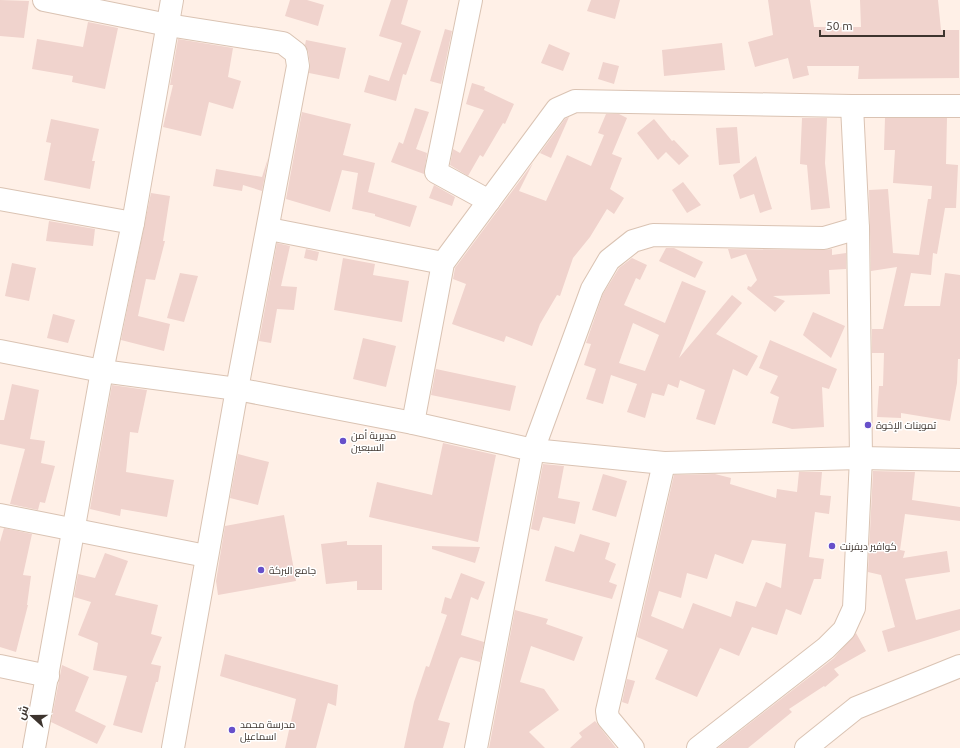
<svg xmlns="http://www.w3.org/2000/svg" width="960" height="748" viewBox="0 0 960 748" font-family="Ubuntu,Cairo,sans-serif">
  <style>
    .building { fill: #f0d3cd; fill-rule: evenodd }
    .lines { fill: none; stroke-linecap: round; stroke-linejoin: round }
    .minor-casing { stroke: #dac3b3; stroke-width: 24 }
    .minor { stroke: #fff; stroke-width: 22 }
    .poi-dot { fill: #6750ca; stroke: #fff; stroke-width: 1.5 }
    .labels { text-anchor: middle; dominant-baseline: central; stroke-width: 3; stroke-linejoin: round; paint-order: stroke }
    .poi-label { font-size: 10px; fill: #3d342e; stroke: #fff; text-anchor: start }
  </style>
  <rect width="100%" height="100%" fill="#fff0e7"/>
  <!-- building -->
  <g class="building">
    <polygon points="0,0 29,1 24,38 0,36"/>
    <polygon points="290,0 307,0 324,5 318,26 285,16"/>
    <polygon points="391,0 408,0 401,24 421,31 406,75 403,74 396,101 364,92 369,75 389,81 402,43 379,36"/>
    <polygon points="591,0 620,0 615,19 587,11"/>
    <polygon points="768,0 810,0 814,27 861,27 860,0 938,0 941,30 959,30 959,78 858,79 859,66 807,66 809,75 793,79 788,58 755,67 748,42 773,35"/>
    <polygon points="88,22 118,28 105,89 72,82 73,76 32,69 37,39 83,47"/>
    <polygon points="445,29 452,31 441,84 430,81"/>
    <polygon points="178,39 233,48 228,77 241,81 233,109 209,102 201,136 163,127 173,85 170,85"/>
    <polygon points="306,40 346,48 339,79 309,73 310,64 308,51 305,45"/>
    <polygon points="722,43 725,70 664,76 662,50"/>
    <polygon points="549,44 570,53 563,71 541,63"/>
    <polygon points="603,62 619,66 614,84 598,79"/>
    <polygon points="472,83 485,87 484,90 514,104 505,124 503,123 483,157 480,155 468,176 450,165 453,149 460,153 484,110 466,104"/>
    <polygon points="415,108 429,112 416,149 427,153 424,174 391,162 399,142 403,144"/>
    <polygon points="302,112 351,124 343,155 375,163 368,192 417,206 410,227 375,216 375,214 352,209 358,173 342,170 330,212 286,199"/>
    <polygon points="606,114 619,114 627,118 612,154 622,158 610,189 624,198 614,214 607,209 590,237 573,258 560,296 557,295 540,324 532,346 506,336 504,342 452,324 466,284 453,279 455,268 533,163 519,191 546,201 567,155 591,166 604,135 598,133"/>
    <polygon points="569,117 551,158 540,153 565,119"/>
    <polygon points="802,118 827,118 825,163 830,208 811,210 807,165 800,164"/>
    <polygon points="885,118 947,118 946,164 958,165 956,208 945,208 937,254 933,253 931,275 911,273 904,306 940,306 945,273 960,275 960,359 958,359 957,383 950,421 901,413 901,418 877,417 879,386 883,386 884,353 872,353 872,329 883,329 897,267 871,271 869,190 888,189 893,253 919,255 928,199 931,199 932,186 893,183 895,150 884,150"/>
    <polygon points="51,119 99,129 92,161 95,161 90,189 44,180 51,143 46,142"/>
    <polygon points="654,119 672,141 674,140 689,156 679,165 666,152 658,160 637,133"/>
    <polygon points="737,127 740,163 719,165 716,128"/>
    <polygon points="756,156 772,209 760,213 754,194 740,199 733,175"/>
    <polygon points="268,158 262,191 243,185 242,191 213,186 216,169 262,177"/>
    <polygon points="683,182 701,205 687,213 672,190"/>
    <polygon points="434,185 455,197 452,206 429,198"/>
    <polygon points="151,193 170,196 163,241 165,241 155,280 146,279 138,316 170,324 164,351 121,340"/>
    <polygon points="49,221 95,229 93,246 46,241"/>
    <polygon points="277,243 290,246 281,286 297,287 294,310 277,309 271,343 259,341"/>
    <polygon points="666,248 674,248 703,262 695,278 659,261"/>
    <polygon points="306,249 319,252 317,261 304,258"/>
    <polygon points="728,249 824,250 832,249 832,255 846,253 846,269 829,270 830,294 773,296 785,301 775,312 747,289 748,286 751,287 757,280 746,254 731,259"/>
    <polygon points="343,258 375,264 373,275 409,281 402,322 334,310"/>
    <path d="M632 258 647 265 640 280 636 278 624 305 665 323 682 281 706 291 679 358 732 295 742 303 716 334 758 356 747 376 733 369 715 425 696 419 705 390 680 380 678 388 668 384 664 396 652 393 645 418 627 412 637 384 611 375 603 404 586 399 596 369 584 365 591 344 586 343 603 294 619 268ZM633 323 659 335 645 371 619 363Z"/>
    <polygon points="12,263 36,268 29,301 5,296"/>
    <polygon points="180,273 198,276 184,322 167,318"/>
    <polygon points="813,312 845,326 831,358 803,335"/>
    <polygon points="53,314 75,320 68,343 47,338"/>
    <polygon points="363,338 396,346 386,387 353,379"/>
    <polygon points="770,340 837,369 829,389 822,387 824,427 792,429 772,423 779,397 770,393 778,376 759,368"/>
    <polygon points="436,369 516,386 510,411 431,395"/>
    <polygon points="12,384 39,390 30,439 45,441 41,463 55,466 45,503 40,502 38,510 10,504 25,449 0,444 0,420 4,420"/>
    <polygon points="112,385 147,390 138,433 130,432 126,472 174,480 167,517 121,509 120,516 90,509"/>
    <polygon points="443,443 496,455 478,542 369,517 377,482 432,495"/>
    <polygon points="238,454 269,462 258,505 230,498"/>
    <polygon points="543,464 564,466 558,498 580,502 575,524 543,517 539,531 531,529"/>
    <polygon points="873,471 915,472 912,500 960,507 960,521 905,514 900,550 905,551 903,558 947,551 950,572 905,579 916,620 960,609 960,630 888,652 882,631 895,627 881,575 868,572"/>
    <path d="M799 472H822L820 495 831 496 829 514 815 512 809 557 824 559 821 579H814L801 615 786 609 777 635 752 627 739 656 720 648 697 697 655 679 668 650 637 637 674 475 715 474 731 478 730 484 776 498 777 489 797 492ZM752 540 786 544 781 588 766 582 756 607 736 601 731 617 693 603 683 629 651 616 659 591 681 598 687 573 707 579 715 554 743 564Z"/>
    <polygon points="603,474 627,481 616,517 592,510"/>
    <polygon points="284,515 296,581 218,595 216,581 225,526"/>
    <polygon points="4,528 32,534 23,575 31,576 27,605 28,605 16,652 0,647 0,542"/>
    <polygon points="580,534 610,543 605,559 616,564 609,582 617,585 612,599 545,581 555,546 574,552"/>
    <polygon points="347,541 347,545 382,545 382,590 357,590 357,581 326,584 321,544"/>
    <polygon points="432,546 480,547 475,563 432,549"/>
    <polygon points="105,553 128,561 115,595 158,605 151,634 162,637 151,664 161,666 158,682 156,682 142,733 113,725 127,676 93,670 98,643 78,635 91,602 74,597 78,574 95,578"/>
    <polygon points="461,573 485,582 478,600 471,597 461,635 484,642 480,662 461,657 459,659 438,720 450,723 443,748 404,748 414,702 426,666 429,667 447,615 441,613 445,597 451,599"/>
    <polygon points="515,610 548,619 546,624 583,637 574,661 531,646 520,682 544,689 559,710 529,732 545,748 489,748"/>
    <polygon points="856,633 866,651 834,669 839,675 825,687 824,686 789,709 792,712 748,748 718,748 834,658"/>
    <polygon points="225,654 338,685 336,706 328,703 316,748 285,748 296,699 220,676"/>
    <polygon points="62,665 89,677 75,711 106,726 97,744 51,722"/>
    <polygon points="627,679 635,681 628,704 622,702"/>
    <polygon points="595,721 616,748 570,748 582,737 579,733"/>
  </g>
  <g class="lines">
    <defs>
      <g id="minor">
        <polyline points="44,0 168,25 283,43 296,53 298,66 237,389 173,748"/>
        <polyline points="471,0 436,172 489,201"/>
        <polyline points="0,199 133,223"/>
        <polyline points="269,229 443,263"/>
        <polyline points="0,351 102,371 237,389 413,423 533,450 664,463 861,458 960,460"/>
        <polyline points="413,423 443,263 557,109 575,101 852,106 960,106"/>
        <polyline points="0,515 206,556"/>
        <polyline points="0,666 48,676"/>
        <polyline points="34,748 102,371 133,223 172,0"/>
        <polyline points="476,748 533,450 592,289 609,260 633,241 653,235 824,238 858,228"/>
        <polyline points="633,748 608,718 607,711 664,463"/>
        <polyline points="698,748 826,648 844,630 854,608 861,458 858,228 852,106"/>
        <polyline points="806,748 856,708 960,666"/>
      </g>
    </defs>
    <!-- minor casing -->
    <use href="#minor" class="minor-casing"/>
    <!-- minor -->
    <use href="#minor" class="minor"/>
  </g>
  <!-- markers -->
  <g class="poi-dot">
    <circle cx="868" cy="425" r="4"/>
    <circle cx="343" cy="441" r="4"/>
    <circle cx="832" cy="546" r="4"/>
    <circle cx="261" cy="570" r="4"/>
    <circle cx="232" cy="730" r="4"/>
  </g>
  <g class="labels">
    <!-- poi labels -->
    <g class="poi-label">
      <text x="876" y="425">تموينات الإخوة</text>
      <text x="351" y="435">مديرية أمن<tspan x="351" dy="12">السبعين</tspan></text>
      <text x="840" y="546">كوافير ديفرنت</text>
      <text x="269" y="570">جامع البركة</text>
      <text x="240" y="724">مدرسة محمد<tspan x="240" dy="12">اسماعيل</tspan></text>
    </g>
  </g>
  <!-- north arrow -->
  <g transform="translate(32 716) rotate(291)" stroke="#ffffff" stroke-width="3" paint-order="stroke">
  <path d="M0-3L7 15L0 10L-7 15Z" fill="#3d342e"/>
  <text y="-6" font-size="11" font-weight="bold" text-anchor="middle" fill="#3d342e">ش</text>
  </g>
  <!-- scale -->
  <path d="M820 30v6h124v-6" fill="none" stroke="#3d342e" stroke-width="2"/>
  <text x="826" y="30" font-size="12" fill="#3d342e" stroke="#ffffff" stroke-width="3" paint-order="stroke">50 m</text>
</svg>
